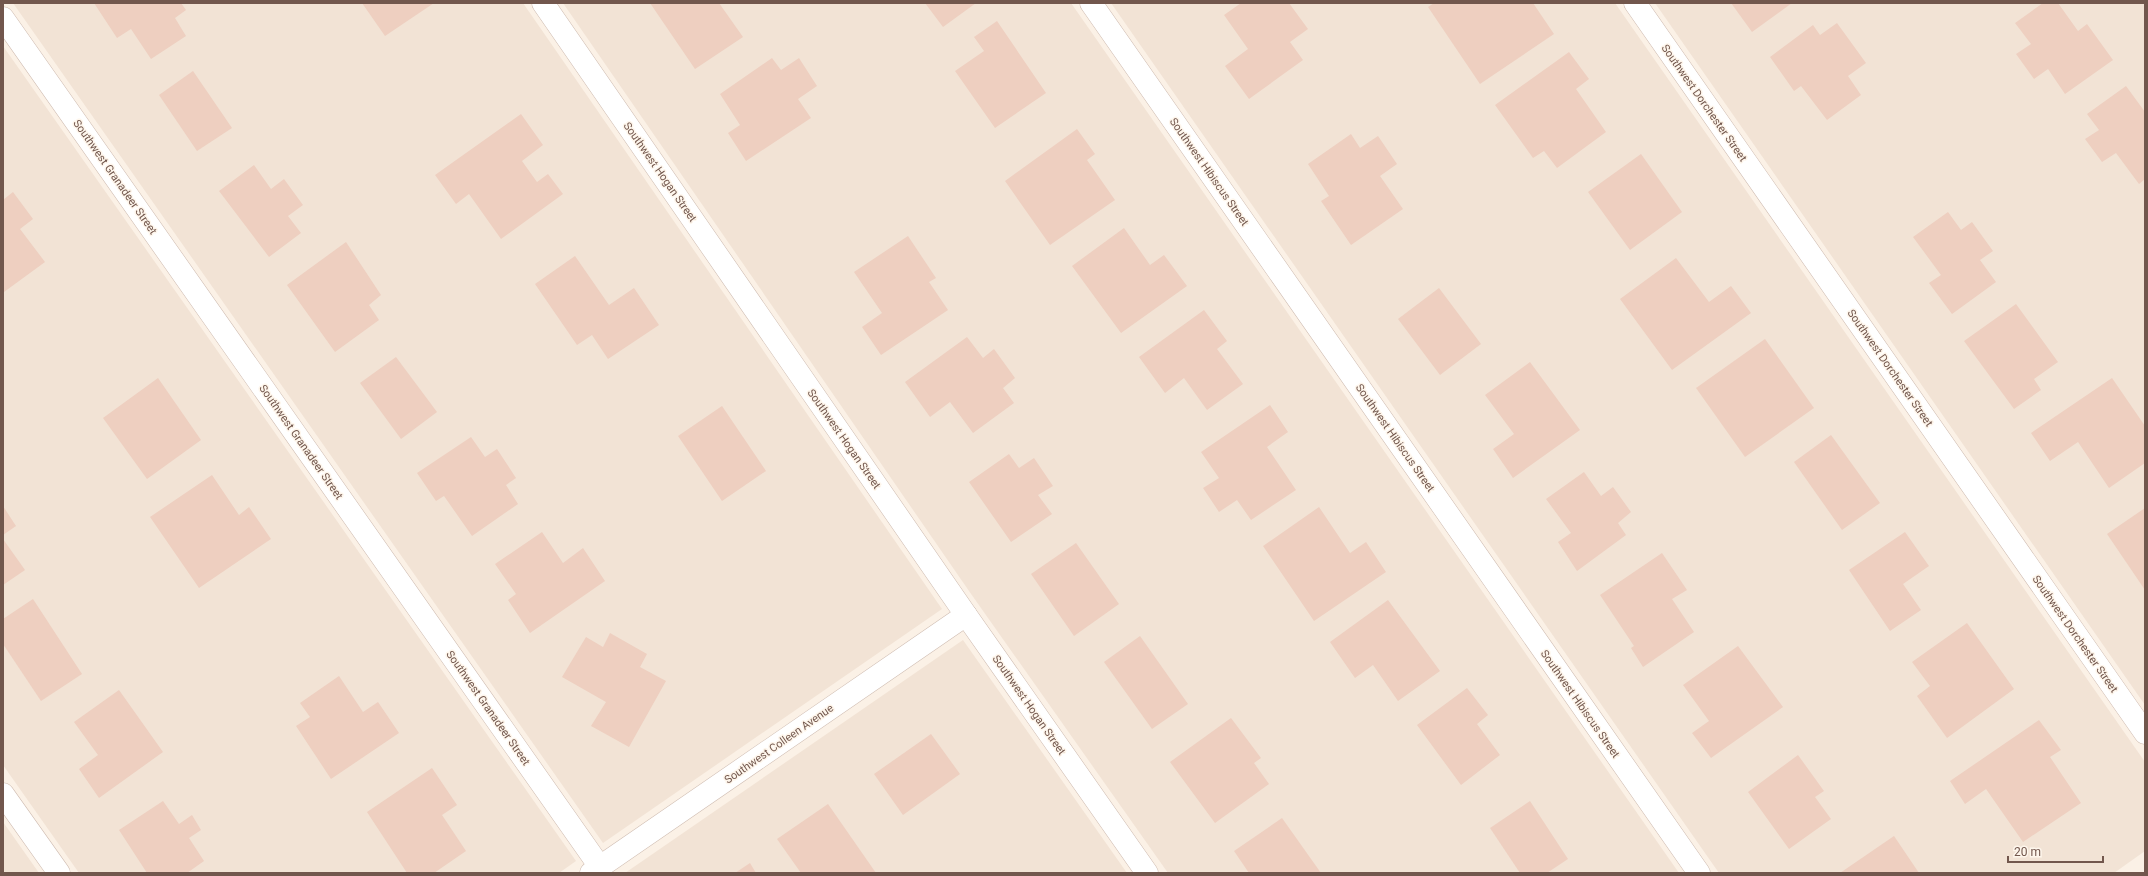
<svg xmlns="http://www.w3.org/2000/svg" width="2148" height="876" viewBox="0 0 2148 876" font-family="Roboto,sans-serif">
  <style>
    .residential { fill: #f2e3d5 }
    .building { fill: #eecfc0 }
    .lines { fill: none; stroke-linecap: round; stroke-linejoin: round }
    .minor-casing { stroke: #cebbb0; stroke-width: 23 }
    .minor { stroke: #fff; stroke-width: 22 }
    .labels { text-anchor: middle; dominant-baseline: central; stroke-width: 3; stroke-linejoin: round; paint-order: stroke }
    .street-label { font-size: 11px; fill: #72574d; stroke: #fef6ec }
  </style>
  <rect width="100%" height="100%" fill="#fbf1e6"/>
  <!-- residential -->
  <g class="residential">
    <polygon points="13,3 523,3 942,609 603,843"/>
    <polygon points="563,3 1071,3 1679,873 1168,873 969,591"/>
    <polygon points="1111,3 1615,3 2145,762 2145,851 2114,873 1719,873"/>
    <polygon points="1655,3 2145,3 2145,705"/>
    <polygon points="3,46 576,861 559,873 79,873 3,765"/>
    <polygon points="963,640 1127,873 625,873"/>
    <polygon points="3,822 39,873 3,873"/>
  </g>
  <!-- building -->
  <g class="building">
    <polygon points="94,3 181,3 186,10 175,18 186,36 151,59 131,29 117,38"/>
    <polygon points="362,3 434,3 385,36"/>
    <polygon points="650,3 719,3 743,37 695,69"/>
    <polygon points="925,3 976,3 943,27"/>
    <polygon points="1241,3 1289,3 1308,29 1290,42 1303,60 1249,99 1225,66 1248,49 1224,15"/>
    <polygon points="1434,3 1533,3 1554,34 1480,84 1428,7"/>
    <polygon points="1731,3 1792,3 1752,32"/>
    <polygon points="2043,3 2058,3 2078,31 2087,24 2113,60 2065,94 2048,69 2034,79 2016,54 2031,44 2015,23"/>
    <polygon points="997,21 1046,93 995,128 955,71 984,51 974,37"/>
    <polygon points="1837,23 1866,63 1848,76 1861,95 1827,120 1801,86 1794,91 1770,57 1813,25 1820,35"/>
    <polygon points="1569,52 1589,79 1576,89 1606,132 1557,168 1544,151 1533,158 1495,105"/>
    <polygon points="772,58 781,70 799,58 817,86 798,99 811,118 746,161 728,133 740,125 720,94"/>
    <polygon points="193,71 232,128 197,151 159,95"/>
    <polygon points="2126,86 2145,112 2145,179 2139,184 2116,153 2102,162 2085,139 2099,130 2087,114"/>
    <polygon points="521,114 543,145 522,161 537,182 548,174 563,194 501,239 469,194 456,204 435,175"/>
    <polygon points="1077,129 1095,154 1087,160 1115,200 1050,245 1005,181"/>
    <polygon points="1351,134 1360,148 1378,136 1397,164 1380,176 1403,209 1351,245 1321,201 1329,196 1308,164"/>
    <polygon points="1641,154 1682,212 1630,250 1588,192"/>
    <polygon points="254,165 271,189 284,179 303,205 288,216 301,233 269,257 219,191"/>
    <polygon points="13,192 33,219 20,229 45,262 4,292 3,200"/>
    <polygon points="1948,212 1961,230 1972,222 1993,251 1980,260 1996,282 1952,314 1929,283 1941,275 1913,237"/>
    <polygon points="1124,228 1150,265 1164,255 1187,286 1121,333 1072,266"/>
    <polygon points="908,236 936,278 929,282 948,310 881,355 862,327 882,313 854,272"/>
    <polygon points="346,242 381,295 369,305 379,320 335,352 287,285"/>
    <polygon points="575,256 609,305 634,288 659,325 608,359 592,335 577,345 535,284"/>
    <polygon points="1676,258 1709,302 1731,286 1751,313 1672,370 1620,299"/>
    <polygon points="1439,288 1481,344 1440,375 1398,319"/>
    <polygon points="2016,304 2058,362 2034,379 2041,390 2014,409 1964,341"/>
    <polygon points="1204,310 1227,341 1217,349 1243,384 1207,410 1184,378 1165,393 1139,357"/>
    <polygon points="967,337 983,358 994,349 1015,378 1003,388 1014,403 973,433 950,402 930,417 905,382"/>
    <polygon points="1765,339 1814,408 1745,457 1696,388"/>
    <polygon points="396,357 437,412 401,439 360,383"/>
    <polygon points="1530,362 1580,430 1513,478 1493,449 1514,434 1485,395"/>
    <polygon points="158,378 201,440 147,479 103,418"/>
    <polygon points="2112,378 2145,426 2145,463 2109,488 2078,442 2050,461 2031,433"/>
    <polygon points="1270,405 1288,432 1267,447 1296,490 1251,520 1237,500 1219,512 1203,488 1219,478 1201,452"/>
    <polygon points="722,406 766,471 722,501 678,436"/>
    <polygon points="1831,435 1880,503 1842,530 1794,462"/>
    <polygon points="471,437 485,457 497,449 516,478 506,485 518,504 472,536 444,496 436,501 417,473"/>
    <polygon points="1009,454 1019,468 1034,458 1053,486 1038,495 1052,514 1011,542 969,482"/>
    <polygon points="1584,472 1601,496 1613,487 1631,512 1618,523 1626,535 1577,571 1558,542 1571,533 1546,499"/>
    <polygon points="212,475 239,515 249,507 271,539 199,588 150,517"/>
    <polygon points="3,506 16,526 3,535"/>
    <polygon points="1319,507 1350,553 1366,542 1386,572 1314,621 1263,546"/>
    <polygon points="2145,508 2145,590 2107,534"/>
    <polygon points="542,532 563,563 583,548 605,581 530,633 508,600 516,594 495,564"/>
    <polygon points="1905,532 1929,566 1903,584 1921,610 1890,631 1849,570"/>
    <polygon points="3,539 25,570 3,585"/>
    <polygon points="1076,543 1119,604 1074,636 1031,574"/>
    <polygon points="1662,553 1687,590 1672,599 1694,632 1643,667 1631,648 1634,646 1600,595"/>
    <polygon points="33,599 82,674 41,701 3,644 3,619"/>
    <polygon points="1388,600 1440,671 1398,701 1373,665 1355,678 1330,642"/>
    <polygon points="1967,623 2014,689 1947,738 1917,696 1930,686 1912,662"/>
    <polygon points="610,633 647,654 640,667 666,681 629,747 591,726 606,702 562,677 586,637 603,647"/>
    <polygon points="1140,636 1188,704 1152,729 1104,662"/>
    <polygon points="1738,646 1783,707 1711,758 1692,733 1709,721 1683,685"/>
    <polygon points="339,676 363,712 378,702 399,733 331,779 296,726 310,717 300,703"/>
    <polygon points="1467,688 1488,715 1477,724 1500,755 1461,785 1417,725"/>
    <polygon points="119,690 163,752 99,798 79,769 98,755 74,722"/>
    <polygon points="1231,718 1261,758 1254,763 1269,784 1215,823 1170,762"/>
    <polygon points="2039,720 2061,750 2050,757 2081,803 2023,842 1986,789 1965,804 1950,781"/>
    <polygon points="931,734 960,774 903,815 874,774"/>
    <polygon points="1798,755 1824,791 1815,797 1831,819 1789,849 1748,792"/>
    <polygon points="432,768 457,805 442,815 466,851 434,873 407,873 367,812"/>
    <polygon points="163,801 179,824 192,815 201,830 189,838 204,861 187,873 147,873 119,830"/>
    <polygon points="1530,801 1568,859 1547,873 1520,873 1490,828"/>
    <polygon points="828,804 876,873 801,873 777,839"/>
    <polygon points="1282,818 1321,873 1249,873 1234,851"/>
    <polygon points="1894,836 1919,873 1840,873"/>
    <polygon points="750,863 756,873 735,873"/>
  </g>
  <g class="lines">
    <defs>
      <g id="minor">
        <polyline points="543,3 966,615 1147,873"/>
        <polyline points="1091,3 1699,873"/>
        <polyline points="1635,3 2145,733"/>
        <polyline points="3,18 600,867"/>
        <polyline points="3,794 59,873"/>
        <polyline points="591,873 966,615"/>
      </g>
    </defs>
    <!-- minor casing -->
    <use href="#minor" class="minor-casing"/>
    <!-- minor -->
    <use href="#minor" class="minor"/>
  </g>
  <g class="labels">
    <!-- street labels -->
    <g class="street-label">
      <text transform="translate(1704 103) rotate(55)">Southwest Dorchester Street</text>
      <text transform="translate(660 172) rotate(55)">Southwest Hogan Street</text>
      <text transform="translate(1209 172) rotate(55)">Southwest Hibiscus Street</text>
      <text transform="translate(115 177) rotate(55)">Southwest Granadeer Street</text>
      <text transform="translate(1890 368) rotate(55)">Southwest Dorchester Street</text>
      <text transform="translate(1395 438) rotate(55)">Southwest Hibiscus Street</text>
      <text transform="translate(844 439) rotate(55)">Southwest Hogan Street</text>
      <text transform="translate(301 442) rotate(55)">Southwest Granadeer Street</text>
      <text transform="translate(2075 634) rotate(55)">Southwest Dorchester Street</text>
      <text transform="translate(1580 704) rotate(55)">Southwest Hibiscus Street</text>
      <text transform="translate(1029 705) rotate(55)">Southwest Hogan Street</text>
      <text transform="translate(488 708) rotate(55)">Southwest Granadeer Street</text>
      <text transform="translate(779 744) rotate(-35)">Southwest Colleen Avenue</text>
    </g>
  </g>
  <!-- border -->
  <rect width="2148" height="876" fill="none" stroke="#72574d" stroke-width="8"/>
  <!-- scale -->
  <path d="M2008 856v6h95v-6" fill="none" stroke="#72574d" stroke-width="2"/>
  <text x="2014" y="856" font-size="12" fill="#72574d" stroke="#fef6ec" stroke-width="3" paint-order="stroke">20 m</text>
</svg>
